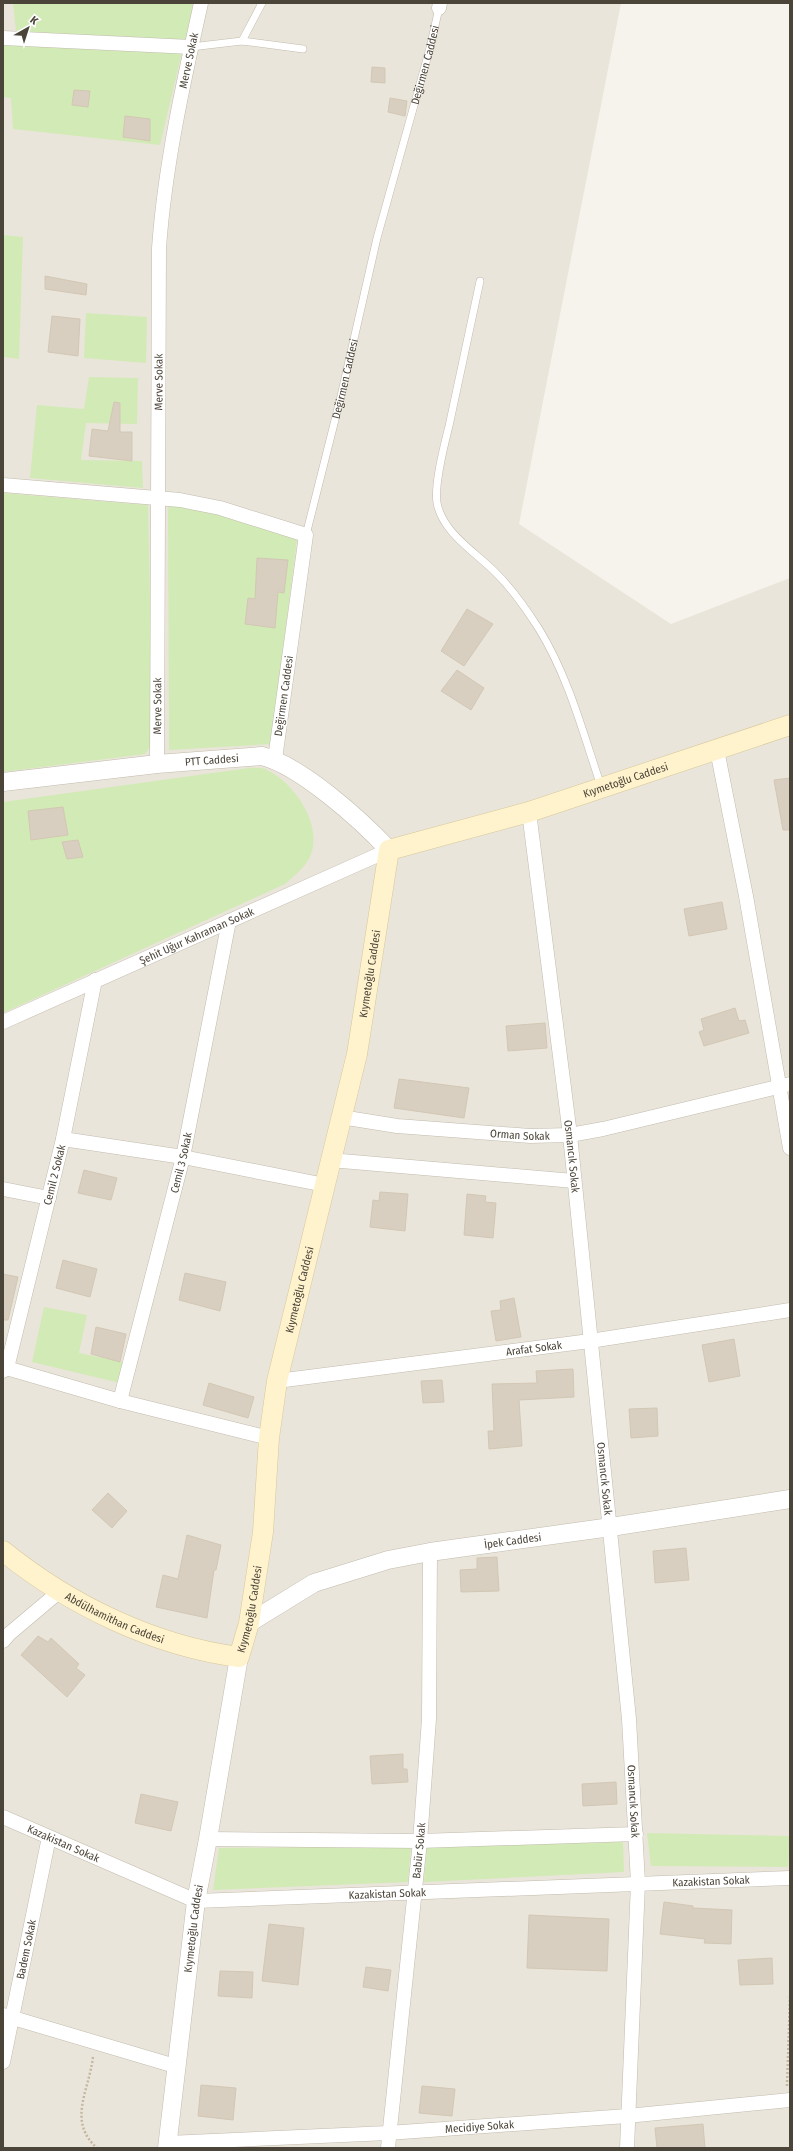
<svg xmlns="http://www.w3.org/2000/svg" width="793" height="2151" viewBox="0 0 793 2151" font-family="'Fira Sans Condensed',sans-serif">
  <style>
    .residential { fill: #eae5da }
    .green { fill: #d2eab5 }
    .building { fill: #d8cfc1; stroke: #d3c7b4 }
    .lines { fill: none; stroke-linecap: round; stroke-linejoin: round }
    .service-casing { stroke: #c2bbae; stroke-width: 8 }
    .minor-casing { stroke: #c2bbae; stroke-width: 15 }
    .tertiary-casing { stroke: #c2bbae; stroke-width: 19 }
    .secondary-casing { stroke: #d6c79b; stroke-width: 21 }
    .path { stroke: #c4b79f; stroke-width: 2.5; stroke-dasharray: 2 2; stroke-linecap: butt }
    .service { stroke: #fff; stroke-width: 7 }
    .minor { stroke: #fff; stroke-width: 14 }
    .tertiary { stroke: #fff; stroke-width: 18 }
    .secondary { stroke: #fff3cd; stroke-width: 20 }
    .labels { text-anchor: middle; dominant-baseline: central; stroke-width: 3; stroke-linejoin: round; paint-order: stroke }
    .street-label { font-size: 11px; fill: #4b4439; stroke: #fff }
  </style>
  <rect width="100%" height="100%" fill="#f6f3ec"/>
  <!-- residential -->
  <polygon class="residential" points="3,3 621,3 519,524 671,624 790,578 790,2148 3,2148"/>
  <!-- green -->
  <g class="green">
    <polygon points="13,3 193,3 187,41 16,31"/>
    <polygon points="3,44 182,52 160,145 13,129 11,98 3,97"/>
    <polygon points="3,235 23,237 19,359 3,357"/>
    <polygon points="86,313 147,317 146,363 84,358"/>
    <polygon points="89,377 138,378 137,424 86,423 81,460 142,461 143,488 30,478 37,405 84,409"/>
    <polygon points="3,493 148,505 153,743 145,754 3,772"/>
    <polygon points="169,505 195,507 297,539 271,744 169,750 168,511"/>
    <path d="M249 768C254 768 262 767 267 770 294 783 322 823 311 854 307 866 294 876 285 884L3 1013V802Z"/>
    <polygon points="44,1307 87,1315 79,1353 123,1362 120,1383 32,1362"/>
    <polygon points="647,1833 790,1836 788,1867 651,1866"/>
    <polygon points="623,1842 624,1872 424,1882 427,1845"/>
    <polygon points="411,1846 408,1882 213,1890 219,1848"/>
  </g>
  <!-- building -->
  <g class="building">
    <polygon points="372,67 385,68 385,83 371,82"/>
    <polygon points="74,90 90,91 88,107 72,105"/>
    <polygon points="390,98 407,101 405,116 388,112"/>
    <polygon points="125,116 150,119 150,141 123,137"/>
    <polygon points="45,276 87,284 86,295 45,289"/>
    <polygon points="52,316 80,319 78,356 48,352"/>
    <polygon points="114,402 120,403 120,432 132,432 132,461 89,456 92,429 108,431"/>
    <polygon points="257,558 288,560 284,593 278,592 275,628 245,624 248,598 255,599"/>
    <polygon points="467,609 493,624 464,666 441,651"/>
    <polygon points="457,670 484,688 471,710 441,691"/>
    <polygon points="790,778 790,830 783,830 774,780"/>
    <polygon points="63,807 68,835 31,840 28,811"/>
    <polygon points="78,840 83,857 67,859 62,842"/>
    <polygon points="722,902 727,929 689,936 684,909"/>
    <polygon points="735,1008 739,1021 745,1020 749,1033 704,1046 699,1032 704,1030 701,1019"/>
    <polygon points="545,1023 547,1048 508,1051 506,1026"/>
    <polygon points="399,1079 469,1088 464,1118 394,1108"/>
    <polygon points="84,1170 117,1178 111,1200 78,1193"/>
    <polygon points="380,1192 408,1194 405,1231 370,1227 373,1200 379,1201"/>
    <polygon points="467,1194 486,1196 485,1202 496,1203 493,1238 464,1235"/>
    <polygon points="63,1260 97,1269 90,1297 56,1288"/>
    <polygon points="185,1273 226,1282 220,1311 179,1300"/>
    <polygon points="3,1274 18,1277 8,1320 3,1320"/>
    <polygon points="514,1298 521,1337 496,1341 491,1311 501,1310 500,1301"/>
    <polygon points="96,1327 126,1334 120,1362 91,1354"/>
    <polygon points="734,1339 740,1376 709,1382 702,1345"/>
    <polygon points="573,1369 574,1397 519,1400 522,1446 489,1449 488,1431 494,1431 492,1384 537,1383 536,1371"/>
    <polygon points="442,1380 444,1402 423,1403 421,1381"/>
    <polygon points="209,1383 254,1397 248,1418 203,1405"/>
    <polygon points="657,1408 658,1436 631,1438 629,1409"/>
    <polygon points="108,1493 127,1511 112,1528 92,1510"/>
    <polygon points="187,1535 221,1545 216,1570 214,1570 207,1618 156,1607 163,1575 178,1579"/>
    <polygon points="686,1548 689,1580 655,1583 653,1551"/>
    <polygon points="497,1557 499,1591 461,1592 460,1570 477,1569 477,1558"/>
    <polygon points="38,1636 48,1642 51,1638 79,1664 76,1668 85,1675 67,1697 21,1655"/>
    <polygon points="403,1754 403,1769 407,1769 408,1782 372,1784 370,1756"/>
    <polygon points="616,1782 617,1804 583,1806 582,1784"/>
    <polygon points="141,1794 178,1802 171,1831 135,1823"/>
    <polygon points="664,1902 693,1906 693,1908 732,1910 731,1944 704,1943 705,1939 660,1934"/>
    <polygon points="529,1915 609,1919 607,1971 527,1968"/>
    <polygon points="269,1924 304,1928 298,1985 262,1981"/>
    <polygon points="772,1958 773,1984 740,1985 738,1960"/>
    <polygon points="366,1967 391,1970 388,1991 363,1987"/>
    <polygon points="220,1971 253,1972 252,1998 218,1996"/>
    <polygon points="201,2085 236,2088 233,2120 198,2116"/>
    <polygon points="422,2086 455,2089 452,2116 419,2113"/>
    <polygon points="703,2124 705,2148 657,2148 655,2128"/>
  </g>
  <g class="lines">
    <defs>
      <g id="service">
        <polyline points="242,41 262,3"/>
        <polyline points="191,47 242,41 303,49"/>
        <path d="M480 281C470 329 459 378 449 426 444 446 434 484 437 503 443 534 477 553 497 574 513 590 527 610 539 629 569 678 583 733 601 786"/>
        <path id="s1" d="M306 535 341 396 377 238 430 48 439 8"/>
      </g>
      <g id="minor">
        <polyline points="439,8 440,3"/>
        <polyline points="3,38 191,47"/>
        <polyline points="3,485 180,500 220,508 306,535 275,759"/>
        <polyline points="717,750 746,896 790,1148"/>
        <path id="s2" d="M157 764 159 248C165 165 183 84 201 3"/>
        <path id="s3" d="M529 812 570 1135 629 1719 638 1883 627 2148"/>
        <path id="s4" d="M3 1022 389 850"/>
        <path id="s5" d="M341 1117 397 1126 530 1136 570 1135 603 1129 790 1084"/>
        <polyline points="63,1139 183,1157 325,1185"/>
        <polyline points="330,1160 574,1181"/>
        <polyline points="3,1189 49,1198"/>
        <polyline points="3,1367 120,1401 269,1438"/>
        <path id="s6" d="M3 1371 7 1368 63 1139 95 980"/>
        <path id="s7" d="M277 1381 590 1341 790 1310"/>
        <path id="s8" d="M120 1401 183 1157 229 921"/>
        <polyline points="3,1641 9,1634 60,1591"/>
        <path id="s9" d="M3 1817 196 1901 790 1878"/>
        <polyline points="208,1839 420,1841 636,1834"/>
        <polyline points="3,2015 175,2066"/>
        <path id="s10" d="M3 2062 49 1837"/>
        <path id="s11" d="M168 2143 388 2133 627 2116 790 2100"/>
        <path id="s12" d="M388 2148 420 1841 429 1719 430 1552"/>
      </g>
      <g id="tertiary">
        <path id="s13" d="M3 782 157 764 262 756C301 766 361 820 389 850"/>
        <path id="s14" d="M249 1623 314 1583 388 1560 430 1552 611 1527 790 1499"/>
        <path id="s15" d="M167 2148 196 1901 208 1839 239 1657"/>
      </g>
      <g id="secondary">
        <path id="s16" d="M3 1551C70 1605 154 1646 239 1657L249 1623 263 1532 269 1438 277 1381 357 1054 389 850 529 812 790 725"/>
      </g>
    </defs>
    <!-- service casing -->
    <use href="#service" class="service-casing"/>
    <!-- minor casing -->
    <use href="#minor" class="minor-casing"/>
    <!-- tertiary casing -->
    <use href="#tertiary" class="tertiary-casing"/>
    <!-- secondary casing -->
    <use href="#secondary" class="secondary-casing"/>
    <!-- path -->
    <g class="path">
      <path d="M93 2057C89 2091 67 2121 97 2148"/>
      <polyline points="787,2086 790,1996"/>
    </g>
    <!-- service -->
    <use href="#service" class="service"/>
    <!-- minor -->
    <use href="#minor" class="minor"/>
    <!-- tertiary -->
    <use href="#tertiary" class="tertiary"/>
    <!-- secondary -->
    <use href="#secondary" class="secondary"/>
  </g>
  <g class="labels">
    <!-- street labels -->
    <g class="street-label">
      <text stroke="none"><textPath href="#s2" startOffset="706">Merve Sokak</textPath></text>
      <text stroke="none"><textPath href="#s1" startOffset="485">Değirmen Caddesi</textPath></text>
      <text stroke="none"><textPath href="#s1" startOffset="161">Değirmen Caddesi</textPath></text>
      <text stroke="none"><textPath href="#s2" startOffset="382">Merve Sokak</textPath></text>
      <text transform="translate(284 696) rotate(-82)">Değirmen Caddesi</text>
      <text stroke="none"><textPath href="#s2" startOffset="58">Merve Sokak</textPath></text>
      <text stroke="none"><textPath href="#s13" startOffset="210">PTT Caddesi</textPath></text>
      <text stroke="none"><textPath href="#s16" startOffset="1331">Kıymetoğlu Caddesi</textPath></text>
      <text stroke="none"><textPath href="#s4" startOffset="212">Şehit Uğur Kahraman Sokak</textPath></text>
      <text stroke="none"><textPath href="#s16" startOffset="959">Kıymetoğlu Caddesi</textPath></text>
      <text stroke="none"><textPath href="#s5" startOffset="180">Orman Sokak</textPath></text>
      <text stroke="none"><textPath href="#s3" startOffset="347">Osmancık Sokak</textPath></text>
      <text stroke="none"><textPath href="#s8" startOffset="246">Cemil 3 Sokak</textPath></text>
      <text stroke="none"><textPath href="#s6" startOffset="204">Cemil 2 Sokak</textPath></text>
      <text stroke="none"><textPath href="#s16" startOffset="635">Kıymetoğlu Caddesi</textPath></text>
      <text stroke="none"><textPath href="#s7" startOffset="259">Arafat Sokak</textPath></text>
      <text stroke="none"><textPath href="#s3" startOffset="671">Osmancık Sokak</textPath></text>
      <text stroke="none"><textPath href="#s14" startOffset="280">İpek Caddesi</textPath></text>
      <text stroke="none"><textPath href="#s16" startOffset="311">Kıymetoğlu Caddesi</textPath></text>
      <text stroke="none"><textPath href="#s16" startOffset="131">Abdülhamithan Caddesi</textPath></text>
      <text stroke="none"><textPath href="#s3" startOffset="995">Osmancık Sokak</textPath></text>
      <text stroke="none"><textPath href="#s9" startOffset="66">Kazakistan Sokak</textPath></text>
      <text stroke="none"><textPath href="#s12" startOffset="299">Babür Sokak</textPath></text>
      <text stroke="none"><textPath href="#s9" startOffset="726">Kazakistan Sokak</textPath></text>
      <text stroke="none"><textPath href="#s9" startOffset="402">Kazakistan Sokak</textPath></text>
      <text stroke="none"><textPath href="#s15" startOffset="221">Kıymetoğlu Caddesi</textPath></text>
      <text stroke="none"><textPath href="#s10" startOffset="115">Badem Sokak</textPath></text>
      <text stroke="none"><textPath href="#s11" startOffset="312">Mecidiye Sokak</textPath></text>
    </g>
  </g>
  <!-- border -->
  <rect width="793" height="2151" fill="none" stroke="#4b4439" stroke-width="8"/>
  <!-- north arrow -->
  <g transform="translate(28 28) rotate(39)" stroke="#ffffff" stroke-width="3" paint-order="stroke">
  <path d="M0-3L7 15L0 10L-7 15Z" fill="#4b4439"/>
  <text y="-6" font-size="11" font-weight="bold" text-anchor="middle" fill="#4b4439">K</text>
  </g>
</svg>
